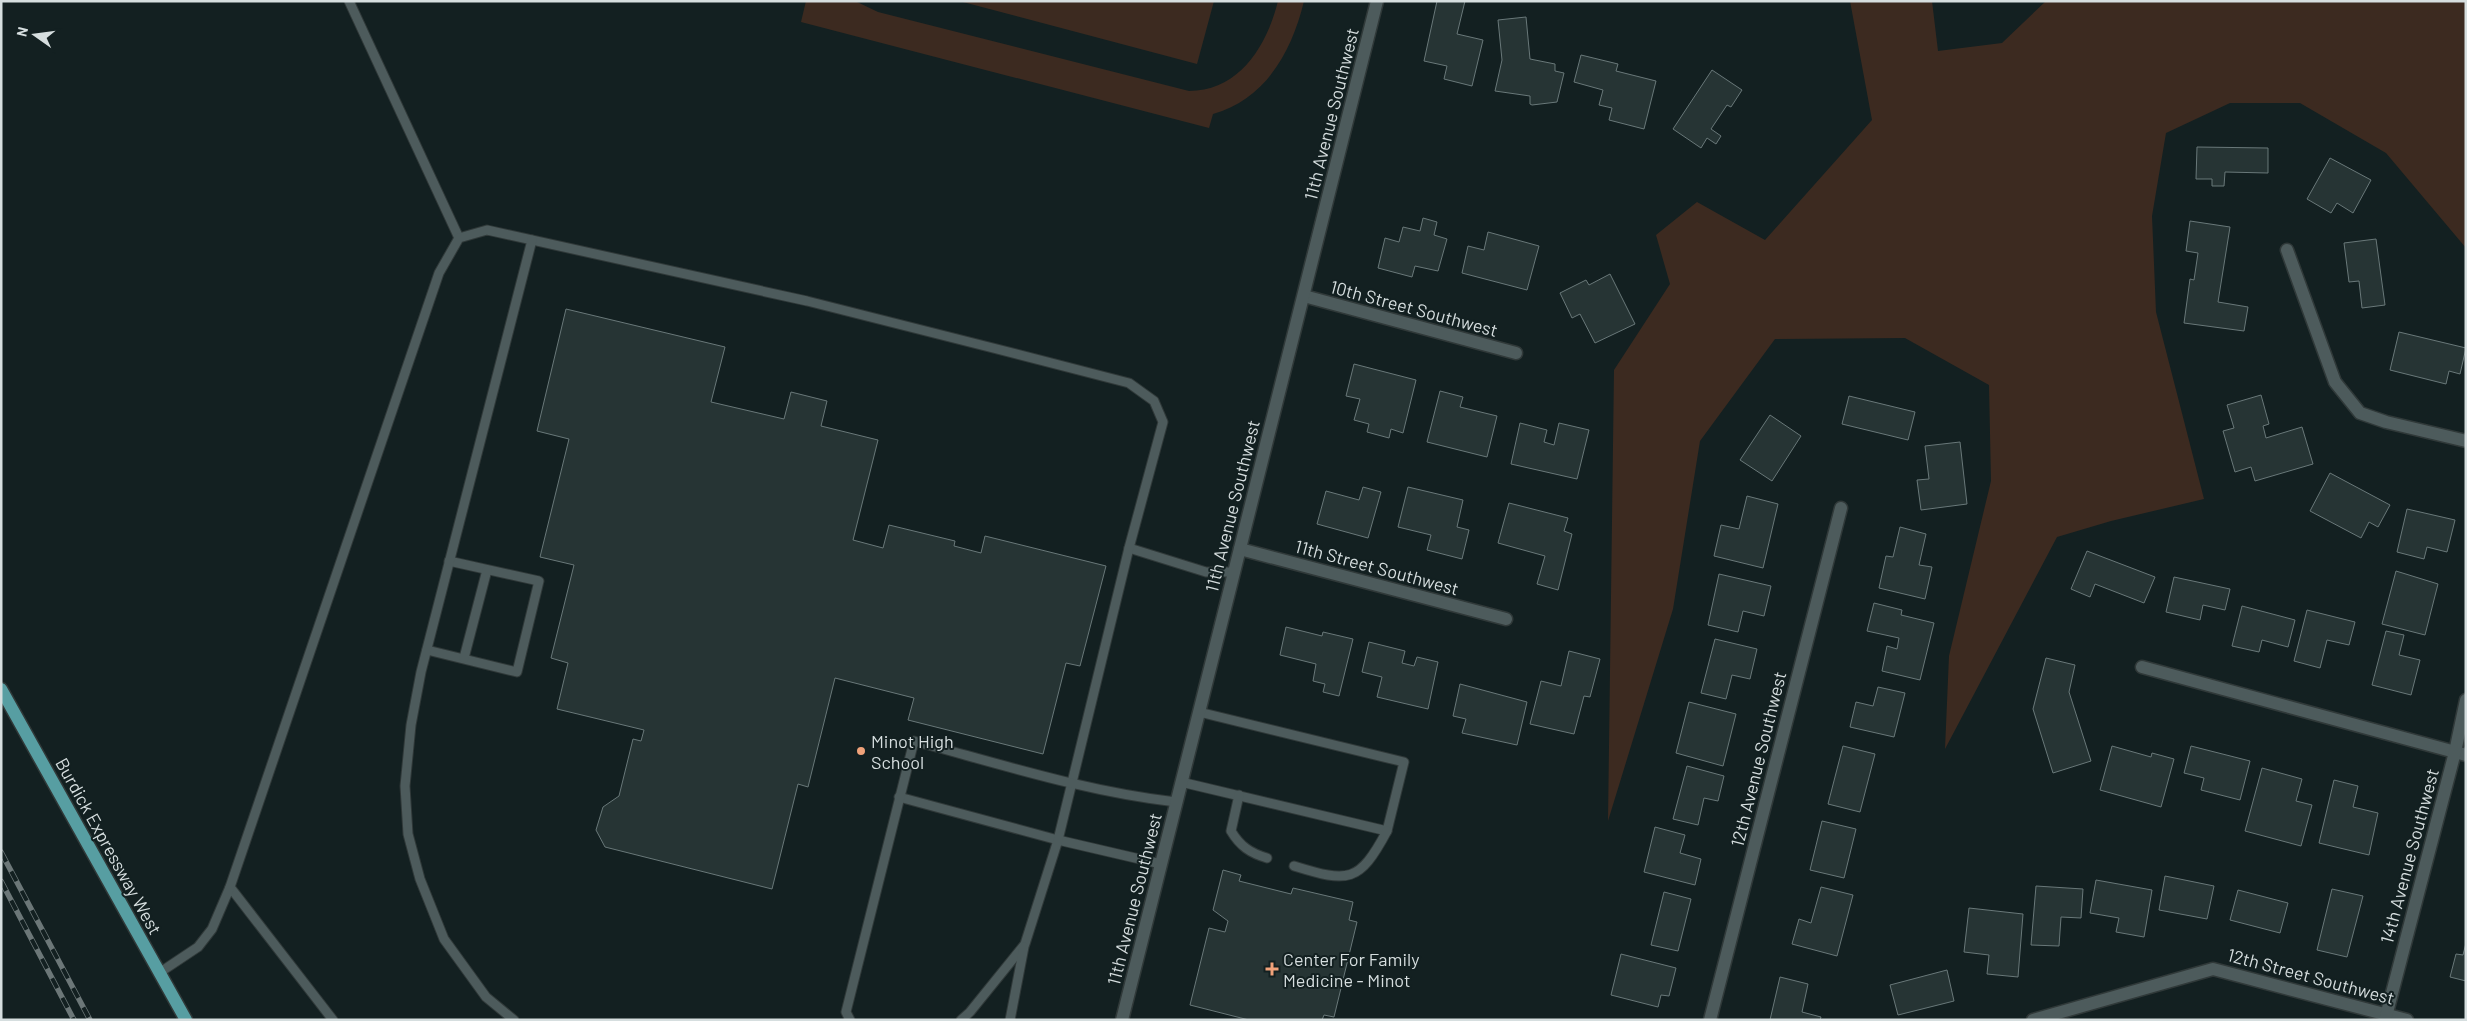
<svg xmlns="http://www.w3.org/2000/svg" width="2467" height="1021" viewBox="0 0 2467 1021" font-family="Barlow,sans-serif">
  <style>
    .green { fill: #3c2a20 }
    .building { fill: #263434; stroke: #697879 }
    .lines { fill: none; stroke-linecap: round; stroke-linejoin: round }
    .service-casing { stroke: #303939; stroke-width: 11 }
    .minor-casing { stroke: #303939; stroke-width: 15 }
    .tertiary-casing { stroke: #303939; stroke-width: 15 }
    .primary-casing { stroke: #303939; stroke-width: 15 }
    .service { stroke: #4d5b5c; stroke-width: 9 }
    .minor { stroke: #4d5b5c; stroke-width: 12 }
    .tertiary { stroke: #4d5b5c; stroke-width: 12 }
    .primary { stroke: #579ea2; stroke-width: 12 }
    .rail-casing { stroke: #6c7778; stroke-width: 5.5 }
    .rail { stroke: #132021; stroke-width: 4; stroke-dasharray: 11; stroke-linecap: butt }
    .poi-dot { fill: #f0a27a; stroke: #132021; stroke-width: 2 }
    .labels { text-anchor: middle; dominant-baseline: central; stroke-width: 4; stroke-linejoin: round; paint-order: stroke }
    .street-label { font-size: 18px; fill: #d6dedf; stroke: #132021 }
    .poi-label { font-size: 18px; fill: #d6dedf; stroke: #132021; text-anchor: start }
  </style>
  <rect width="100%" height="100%" fill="#132021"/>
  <!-- green -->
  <g class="green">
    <path d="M806 1H855L878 12 1189 91C1239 91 1267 46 1278 1H1304C1292 51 1266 99 1213 114L1209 128 801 22Z"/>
    <polygon points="959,1 1214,1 1197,64"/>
    <polygon points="1850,1 1932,1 1938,51 2002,43 2046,1 2466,1 2466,248 2386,153 2300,103 2230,103 2166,133 2152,216 2156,312 2204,499 2111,521 2057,537 1945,749 1949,656 1991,481 1989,385 1905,338 1775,339 1700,441 1673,609 1608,821 1614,370 1670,284 1656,235 1697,202 1765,240 1872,120"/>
  </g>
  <!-- building -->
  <g class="building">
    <polygon points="1437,1 1465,1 1457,34 1483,40 1472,86 1444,79 1447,66 1424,61"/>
    <polygon points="1526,17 1530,59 1555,64 1555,71 1564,73 1557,102 1532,105 1530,104 1530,96 1495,91 1502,60 1498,20"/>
    <polygon points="1581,55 1618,64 1616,71 1656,81 1644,129 1609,120 1612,108 1599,105 1603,90 1574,82"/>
    <polygon points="1712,70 1742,90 1731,107 1727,105 1711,129 1721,136 1716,144 1707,138 1701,148 1673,129"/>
    <polygon points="2197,147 2268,148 2268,173 2225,172 2224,186 2212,186 2212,179 2196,179"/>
    <polygon points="2330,158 2371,180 2353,213 2337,203 2331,213 2307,199"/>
    <polygon points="1423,218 1437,222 1434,235 1447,239 1438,271 1415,266 1412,277 1378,268 1385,238 1399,242 1403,227 1420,231"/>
    <polygon points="2190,221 2230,227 2218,302 2248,307 2244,331 2184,323 2190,279 2194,280 2198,253 2186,251"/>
    <polygon points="1488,232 1539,246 1527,290 1462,273 1468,246 1484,250"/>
    <polygon points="2376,239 2385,305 2362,308 2359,281 2349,282 2344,243"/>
    <polygon points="1610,274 1635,324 1595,343 1580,314 1572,318 1560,293 1586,280 1589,285"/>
    <polygon points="566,309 725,347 711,402 784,419 791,392 827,401 821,426 878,440 853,540 883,548 889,525 955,541 954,546 981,553 985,536 1106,566 1080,666 1066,663 1043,754 908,720 914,698 835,678 808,787 798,784 772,889 605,847 596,830 603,807 619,796 633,739 641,741 644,730 557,709 568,663 551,658 574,565 540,557 569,439 537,431"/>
    <polygon points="2399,332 2466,348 2460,374 2449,371 2446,384 2390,370"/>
    <polygon points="1354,364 1416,380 1403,433 1391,429 1389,438 1367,432 1369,424 1354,420 1360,399 1346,396"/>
    <polygon points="1440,391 1463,397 1460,407 1497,416 1487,457 1427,442"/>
    <polygon points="2261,395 2269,424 2263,426 2266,438 2302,427 2313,464 2255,481 2251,467 2235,472 2223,431 2234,428 2227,405"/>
    <polygon points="1849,396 1915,412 1908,440 1842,424"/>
    <polygon points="1770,415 1801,436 1772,481 1740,460"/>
    <polygon points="1520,423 1547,430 1544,442 1554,445 1559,423 1589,430 1577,479 1511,464"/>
    <polygon points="1960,442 1967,504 1921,510 1917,480 1929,479 1925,446"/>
    <polygon points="2330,473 2390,505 2378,527 2369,522 2361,538 2310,511"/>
    <polygon points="1363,487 1381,492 1368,538 1317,524 1326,491 1359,500"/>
    <polygon points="1408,487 1463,500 1457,527 1469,530 1462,559 1427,550 1431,535 1398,527"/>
    <polygon points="1747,496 1778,504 1763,568 1714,556 1721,525 1739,529"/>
    <polygon points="1509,503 1568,518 1564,531 1572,534 1558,590 1537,584 1545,556 1498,543"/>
    <polygon points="2407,509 2455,520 2447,552 2427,547 2424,559 2397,552"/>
    <polygon points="1900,527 1926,534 1919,565 1932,567 1925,599 1879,588 1886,556 1893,557"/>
    <polygon points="2087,551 2155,577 2144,603 2095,584 2090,597 2071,589"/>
    <polygon points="2396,571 2438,584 2425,635 2382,624"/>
    <polygon points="1719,574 1771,586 1764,616 1743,611 1738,632 1708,625"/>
    <polygon points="2174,577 2230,589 2225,610 2203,605 2200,620 2166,612"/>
    <polygon points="1874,603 1902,610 1901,615 1934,623 1920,680 1882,671 1887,646 1897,649 1899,638 1867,631"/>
    <polygon points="2242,606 2295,620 2288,647 2262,640 2259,652 2232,646"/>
    <polygon points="2307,610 2355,622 2349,645 2327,640 2320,668 2294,661"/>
    <polygon points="1286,627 1322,636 1323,632 1353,639 1339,696 1323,692 1325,684 1313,681 1316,664 1280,655"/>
    <polygon points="2386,631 2404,635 2399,655 2420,660 2411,695 2372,685"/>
    <polygon points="1715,639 1757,649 1750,679 1732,675 1726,699 1701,693"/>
    <polygon points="1369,642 1405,651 1402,663 1414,666 1417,657 1438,662 1428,709 1377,697 1382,677 1362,672"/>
    <polygon points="1569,651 1600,659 1590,697 1584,696 1574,734 1530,724 1541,681 1561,686"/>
    <polygon points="2046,658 2075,665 2069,692 2091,761 2053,773 2033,709"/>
    <polygon points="1460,684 1527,702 1517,745 1462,733 1466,719 1453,716"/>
    <polygon points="1878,687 1905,693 1894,737 1850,727 1856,702 1873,706"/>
    <polygon points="1689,702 1736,714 1723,766 1676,753"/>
    <polygon points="1843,746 1875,754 1860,812 1828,804"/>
    <polygon points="2112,746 2151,757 2152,753 2174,759 2161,807 2100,790"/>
    <polygon points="2191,746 2250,761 2240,800 2201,790 2204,778 2184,773"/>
    <polygon points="1687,766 1724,776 1718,801 1704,798 1698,825 1673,819"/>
    <polygon points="2262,768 2302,779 2296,801 2312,805 2301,846 2245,831"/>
    <polygon points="2334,780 2358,786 2353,807 2378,813 2369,855 2319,843"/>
    <polygon points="1822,821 1856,829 1844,878 1810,870"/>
    <polygon points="1655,827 1685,835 1680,853 1701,859 1695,885 1644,872"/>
    <polygon points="1223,870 1241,875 1239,881 1291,894 1293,888 1353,902 1349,920 1357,922 1334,1017 1324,1015 1322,1020 1249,1020 1190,1005 1209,928 1225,932 1228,921 1213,910"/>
    <polygon points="2165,876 2214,886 2207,919 2159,910"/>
    <polygon points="2096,880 2152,890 2144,937 2116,932 2119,918 2090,913"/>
    <polygon points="2036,886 2083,889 2081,918 2061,917 2059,946 2031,945"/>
    <polygon points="1821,887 1853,895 1837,956 1792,944 1799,919 1811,923"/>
    <polygon points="2332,889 2363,896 2347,957 2317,950"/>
    <polygon points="2238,890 2288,903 2280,933 2230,920"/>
    <polygon points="1664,892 1691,899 1678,951 1651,945"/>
    <polygon points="1969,908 2023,914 2018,977 1987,974 1989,955 1964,952"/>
    <polygon points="2466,943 2466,981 2450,977 2456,954 2463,955"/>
    <polygon points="1621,954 1676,968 1669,996 1661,995 1658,1007 1611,995"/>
    <polygon points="1947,970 1954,1001 1898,1015 1890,985"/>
    <polygon points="1780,977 1808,984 1802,1012 1821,1017 1820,1020 1770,1020"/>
  </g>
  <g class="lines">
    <defs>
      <g id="service">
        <polyline points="349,1 459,238"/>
        <polyline points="1129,548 1206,572 1233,572"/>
        <polyline points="427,650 517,672 539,581 449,561"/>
        <polyline points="464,658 487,570"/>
        <polyline points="1181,782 1387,831 1404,762 1199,712"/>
        <path d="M1239 795 1231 831C1240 846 1250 853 1267 858"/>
        <polyline points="899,797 1058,840 1161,864"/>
        <path d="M1294 866C1349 883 1359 883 1387 831"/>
        <polyline points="230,887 333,1020"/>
        <polyline points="159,973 198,947 212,929 230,887 439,273 459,238 487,230 807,301 993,348 1129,383 1154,401 1163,422 1129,548 1058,840 1025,944 970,1012 961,1020"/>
        <polyline points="514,1020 486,997 444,939 420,879 408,834 405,786 411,725 421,672 532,240"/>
        <path d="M850 1020 846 1012 914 741C1000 764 1087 792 1176 802"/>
        <polyline points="1010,1020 1024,947"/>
      </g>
      <g id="minor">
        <polyline points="2287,250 2335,382 2360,413 2386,422 2466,441"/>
        <polyline points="1304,296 1516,353"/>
        <polyline points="1240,549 1506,619"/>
        <polyline points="2142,667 2466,755"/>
        <polyline points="1710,1020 1841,508"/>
        <polyline points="2033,1020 2213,969 2407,1020"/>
        <polyline points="2385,1020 2455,752 2466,700"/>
      </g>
      <polyline id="tertiary" points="1122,1020 1377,1"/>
      <polyline id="primary" points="1,689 186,1020"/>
    </defs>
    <!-- service casing -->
    <use href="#service" class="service-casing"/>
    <!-- minor casing -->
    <use href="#minor" class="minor-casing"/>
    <!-- tertiary casing -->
    <use href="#tertiary" class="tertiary-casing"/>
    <!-- primary casing -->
    <use href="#primary" class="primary-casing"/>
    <!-- service -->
    <use href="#service" class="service"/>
    <!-- minor -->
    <use href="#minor" class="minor"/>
    <!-- tertiary -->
    <use href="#tertiary" class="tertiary"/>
    <!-- primary -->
    <use href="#primary" class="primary"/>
    <defs>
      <g id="rail">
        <polyline points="1,852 90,1020"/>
        <polyline points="1,881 74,1020"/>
      </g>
    </defs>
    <!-- rail casing -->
    <use href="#rail" class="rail-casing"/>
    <!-- rail -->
    <use href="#rail" class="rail"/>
  </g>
  <!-- markers -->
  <g class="poi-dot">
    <circle cx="861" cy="751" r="5"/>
    <path d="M1269.5 961.5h5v5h5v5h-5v5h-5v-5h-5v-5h5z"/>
  </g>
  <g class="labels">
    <!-- street labels -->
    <g class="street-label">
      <text transform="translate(1331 114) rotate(-76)">11th Avenue Southwest</text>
      <text transform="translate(1414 308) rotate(15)">10th Street Southwest</text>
      <text transform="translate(1232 506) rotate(-76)">11th Avenue Southwest</text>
      <text transform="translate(1377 567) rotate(15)">11th Street Southwest</text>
      <text transform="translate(1758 759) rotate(-76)">12th Avenue Southwest</text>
      <text transform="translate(109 846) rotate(61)">Burdick Expressway West</text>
      <text transform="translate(2409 856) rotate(-75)">14th Avenue Southwest</text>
      <text transform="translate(1134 899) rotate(-76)">11th Avenue Southwest</text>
      <text transform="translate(2311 976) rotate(15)">12th Street Southwest</text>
    </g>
    <!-- poi labels -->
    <g class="poi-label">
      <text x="871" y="741">Minot High<tspan x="871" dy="21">School</tspan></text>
      <text x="1283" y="959">Center For Family<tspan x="1283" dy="21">Medicine - Minot</tspan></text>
    </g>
  </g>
  <!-- border -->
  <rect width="2467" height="1021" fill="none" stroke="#d6dedf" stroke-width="5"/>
  <!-- north arrow -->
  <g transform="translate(35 35) rotate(284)" stroke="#132021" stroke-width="4" paint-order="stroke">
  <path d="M0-4L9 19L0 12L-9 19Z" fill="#d6dedf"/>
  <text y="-8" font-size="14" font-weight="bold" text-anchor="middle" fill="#d6dedf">N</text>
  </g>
</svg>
